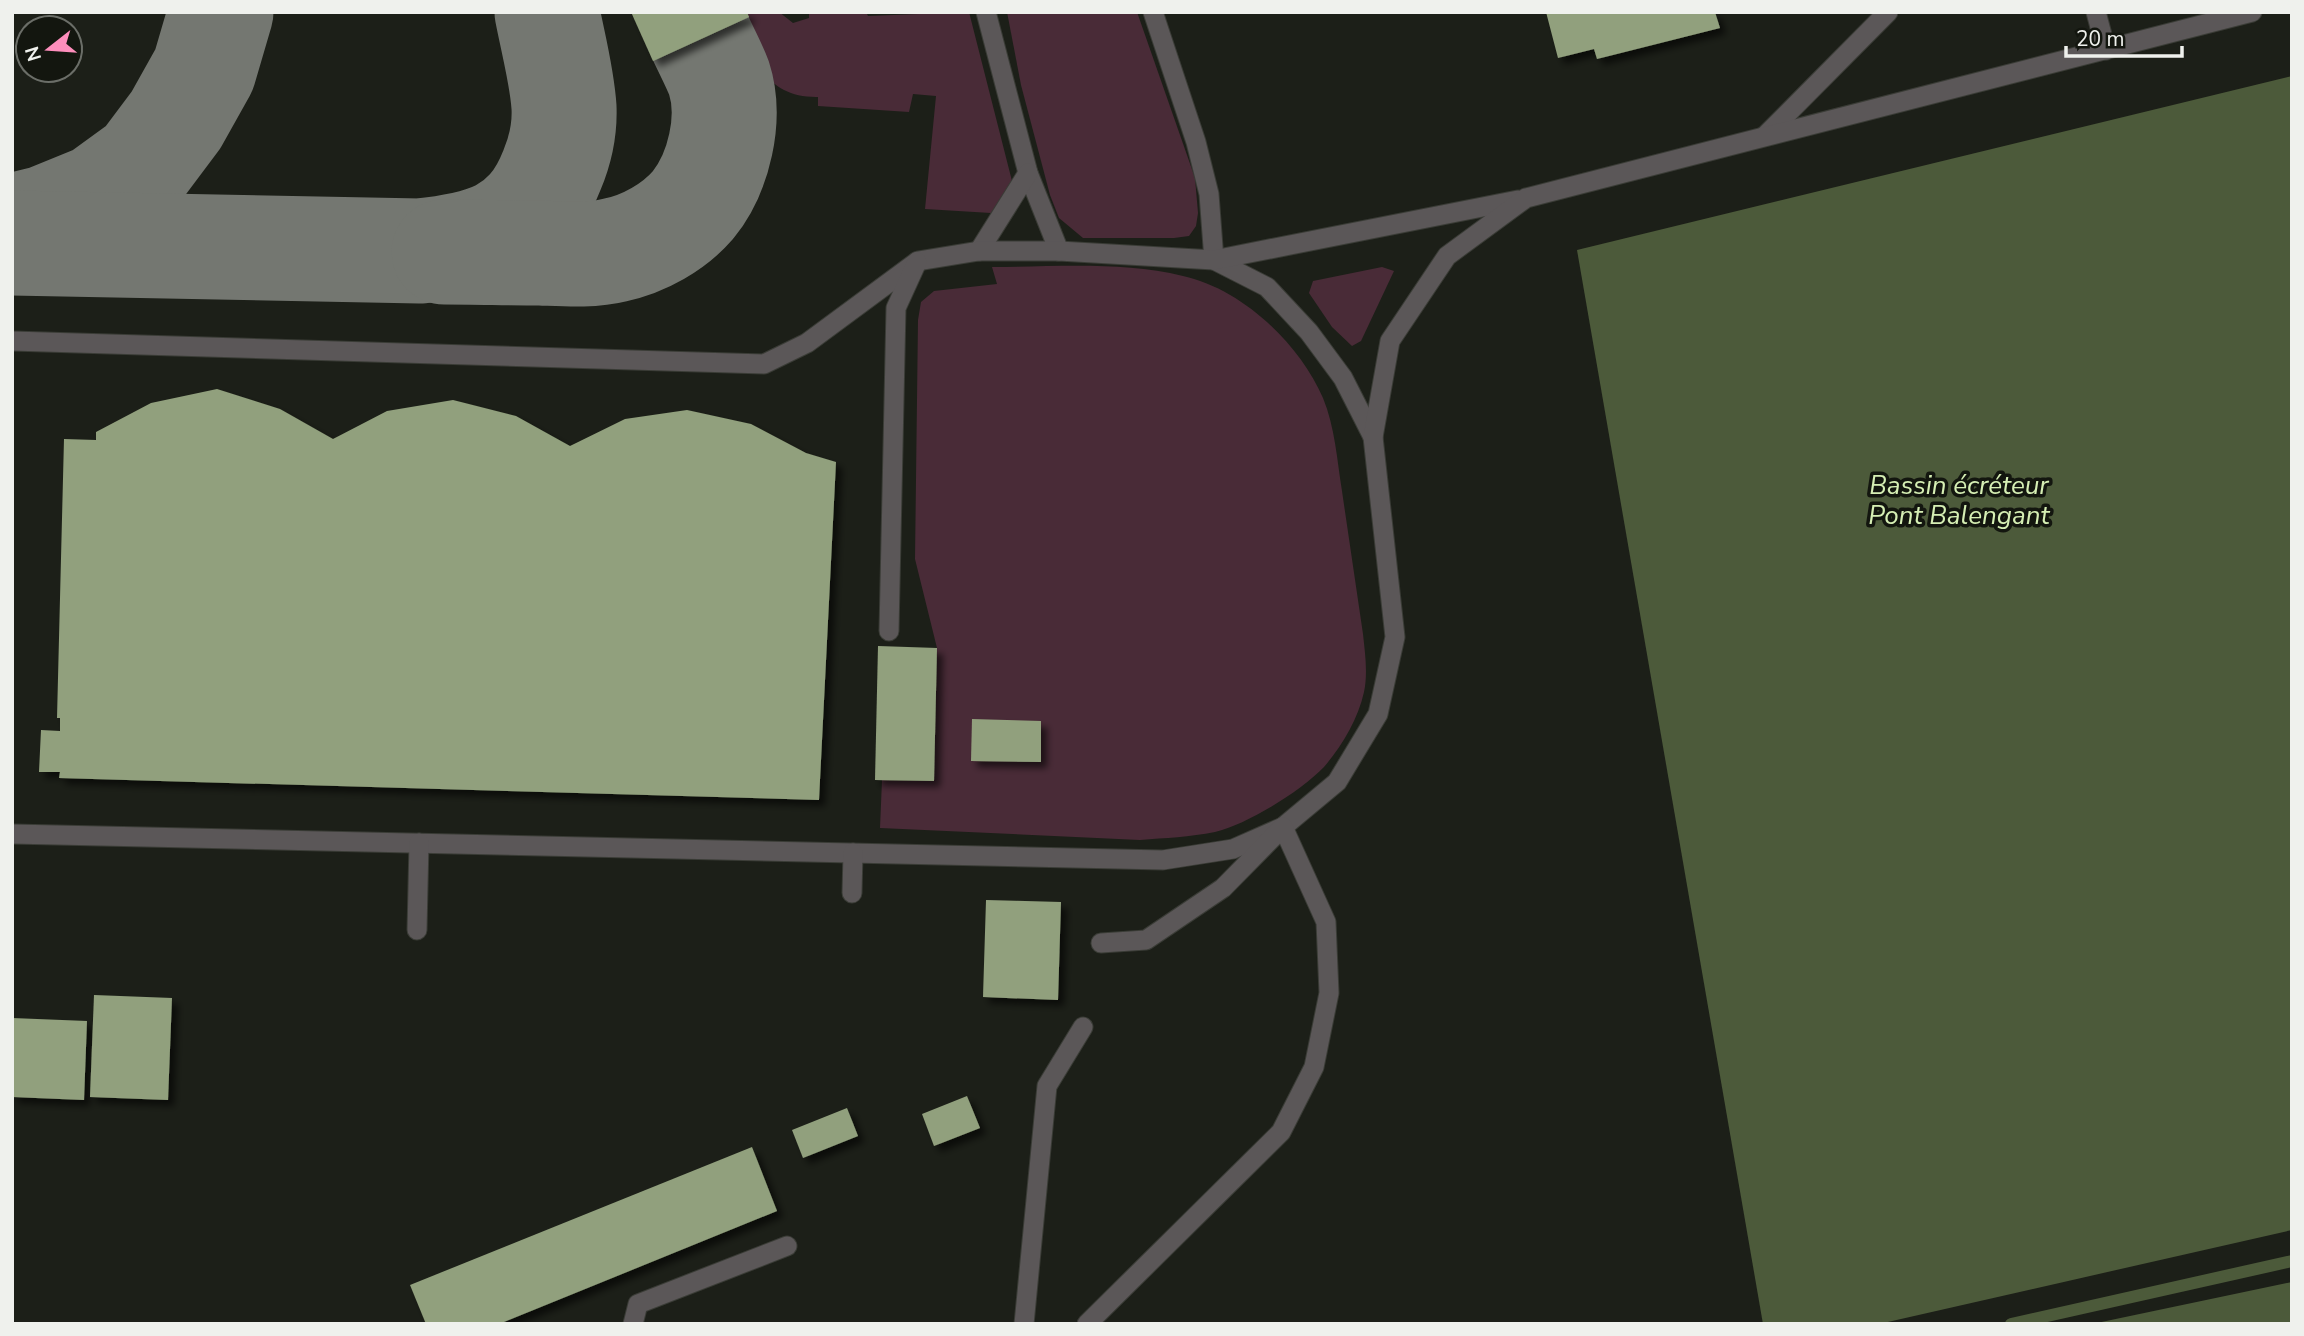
<svg xmlns="http://www.w3.org/2000/svg" width="2304" height="1336" viewBox="0 0 2304 1336" font-family="'Nunito Sans',sans-serif">
  <style>
    .green { fill: #492b37 }
    .water { fill: #4c5a3a }
    .lines { fill: none; stroke-linecap: round; stroke-linejoin: round }
    .stream { stroke: #4c5a3a; stroke-width: 12 }
    .taxiway { stroke: #747771; stroke-width: 105 }
    .building { fill: #91a07d; filter: url(#shadow) }
    .lane-casing { stroke: #3a3c36; stroke-width: 21 }
    .lane { stroke: #5b5758; stroke-width: 19 }
    .labels { text-anchor: middle; dominant-baseline: central; stroke-width: 7; stroke-linejoin: round; paint-order: stroke }
    .water-label { font-size: 26px; font-style: italic; fill: #d6efb4; stroke: #13160f }
  </style>
  <defs>
    <filter id="shadow"><feDropShadow dx="6" dy="6" stdDeviation="3.5" flood-color="#0009"/></filter>
  </defs>
  <rect width="100%" height="100%" fill="#1c1f18"/>
  <!-- green -->
  <g class="green">
    <path d="M747 12H779L793 23 809 18V12H866L868 16 969 12 1012 181 991 213 925 209 936 96 913 94 909 112 818 106V97C769 98 753 62 736 22Z"/>
    <polygon points="1007,12 1137,12 1195,178 1198,213 1196,226 1189,236 1174,238 1083,238 1059,218 1050,195 1021,85"/>
    <path d="M992 267C1055 267 1121 261 1183 276 1242 289 1299 343 1323 398 1335 427 1337 460 1342 491 1349 539 1356 586 1363 634 1365 653 1368 673 1364 692 1358 719 1342 746 1324 767 1301 791 1248 824 1215 832 1190 837 1165 838 1140 840L880 828 882 780 934 781 937 648 915 559 918 320 921 302 934 291 997 284Z"/>
    <polygon points="1382,267 1394,271 1361,341 1352,346 1332,327 1309,293 1313,281"/>
  </g>
  <!-- water -->
  <g class="water">
    <polygon points="2292,76 2292,1230 1879,1324 1763,1324 1577,250"/>
    <polygon points="2292,1282 2292,1324 2092,1324"/>
  </g>
  <g class="lines">
    <!-- stream -->
    <polyline class="stream" points="2011,1324 2292,1261"/>
    <!-- taxiway -->
    <g class="taxiway">
      <polyline points="12,226 45,218 99,196 143,164 176,120 204,70 221,12"/>
      <path d="M12 243 420 251C482 244 527 234 552 170 560 151 565 129 564 107 562 76 553 43 547 12"/>
      <path d="M444 252C477 252 509 253 541 253 566 254 591 256 615 250 644 244 674 227 693 205 719 173 732 118 719 78 714 65 707 52 701 39"/>
    </g>
  </g>
  <!-- building -->
  <g class="building">
    <polygon points="631,12 747,12 749,17 653,61"/>
    <polygon points="1546,12 1715,12 1720,28 1597,59 1594,49 1558,58"/>
    <polygon points="217,389 280,409 333,439 387,411 453,400 516,416 570,446 625,419 687,410 751,424 806,453 836,462 819,800 59,778 60,772 39,772 41,730 60,731 60,718 57,718 64,439 96,440 96,432 151,403"/>
    <polygon points="878,646 937,648 934,781 875,780"/>
    <polygon points="972,719 1041,721 1041,762 971,761"/>
    <polygon points="986,900 1061,902 1058,1000 983,997"/>
    <polygon points="94,995 172,998 168,1100 90,1097"/>
    <polygon points="12,1018 87,1021 84,1100 12,1097"/>
    <polygon points="967,1096 980,1128 934,1146 922,1114"/>
    <polygon points="847,1108 858,1136 803,1158 792,1130"/>
    <polygon points="752,1147 777,1211 499,1324 426,1324 410,1285"/>
  </g>
  <g class="lines">
    <defs>
      <g id="lane">
        <polyline points="986,12 1028,173 1059,251"/>
        <polyline points="1153,12 1196,142 1209,194 1214,260 1267,287 1309,332 1343,378 1373,437"/>
        <polyline points="2096,12 2106,50"/>
        <polyline points="1765,136 1888,12"/>
        <polyline points="979,251 1028,173"/>
        <polyline points="12,341 764,364 807,343 918,261 979,251 1059,251 1214,260 1518,200"/>
        <polyline points="889,631 896,308 917,262"/>
        <polyline points="12,834 1163,860 1233,849 1283,827 1337,782 1378,714 1395,637 1373,437 1390,341 1447,256 1526,198 2252,12"/>
        <polyline points="852,893 853,853"/>
        <polyline points="417,930 419,843"/>
        <polyline points="633,1324 638,1304 787,1246"/>
        <polyline points="1024,1324 1047,1086 1083,1027"/>
        <polyline points="1087,1324 1281,1132 1314,1067 1329,993 1326,922 1283,827 1223,888 1146,940 1101,943"/>
      </g>
    </defs>
    <!-- lane casing -->
    <use href="#lane" class="lane-casing"/>
    <!-- lane -->
    <use href="#lane" class="lane"/>
  </g>
  <g class="labels">
    <!-- water labels -->
    <g class="water-label">
      <text x="1959" y="485">Bassin écréteur<tspan x="1959" dy="30">Pont Balengant</tspan></text>
    </g>
  </g>
  <!-- border -->
  <rect width="2304" height="1336" fill="none" stroke="#eff1ed" stroke-width="28"/>
  <!-- north arrow -->
  <g transform="translate(49 49) rotate(253)"><circle r="33" fill="#13160f" stroke="#6b6e68" stroke-width="2"/>
  <path d="M0-5L12 26L0 18L-12 26Z" fill="#fe8ebc"/>
  <text y="-10" font-size="19" font-weight="bold" text-anchor="middle" fill="#eff1ed">N</text>
  </g>
  <!-- scale -->
  <path d="M2066 46v10h116v-10" fill="none" stroke="#eff1ed" stroke-width="3.5"/>
  <text x="2076" y="46" font-size="21" fill="#eff1ed" stroke="#13160f" stroke-width="5" paint-order="stroke">20 m</text>
</svg>
